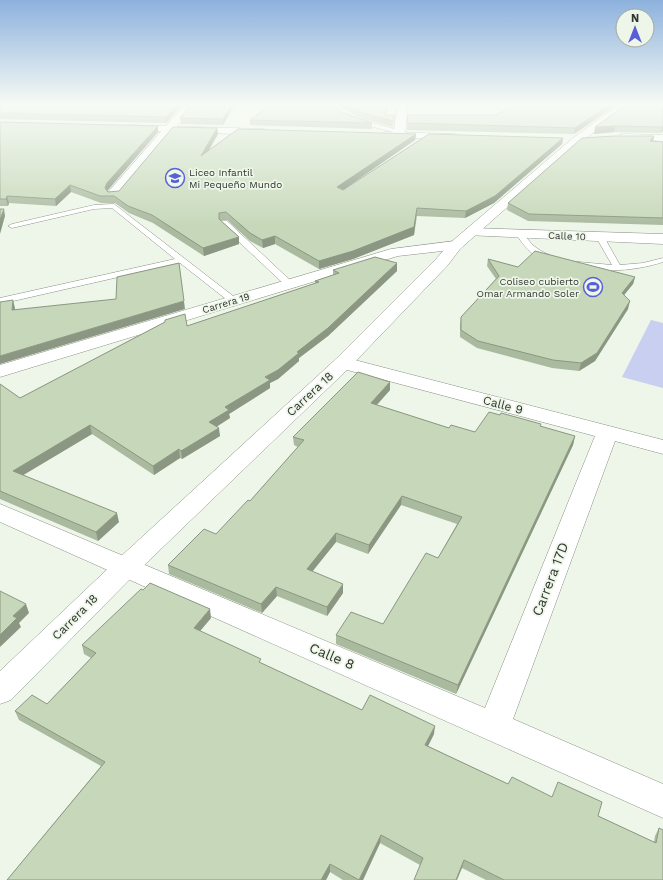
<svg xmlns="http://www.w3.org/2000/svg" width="663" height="880" viewBox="0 0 663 880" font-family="'Work Sans',sans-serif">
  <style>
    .green { fill: #c9cff0 }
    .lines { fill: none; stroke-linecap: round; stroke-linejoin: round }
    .lane-casing { stroke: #8a9285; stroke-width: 1 }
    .street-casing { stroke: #8a9285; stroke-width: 1 }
    .secondary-casing { stroke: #8a9285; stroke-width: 1 }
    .lane { fill: #fff; fill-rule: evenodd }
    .street { fill: #fff; fill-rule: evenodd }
    .secondary { fill: #fff; fill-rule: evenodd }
    .wall { fill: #aaba9f }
    .shaded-wall { fill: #8b9782 }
    .building { fill: #c6d8b9; stroke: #8b9782 }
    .labels { text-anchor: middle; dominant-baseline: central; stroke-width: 3.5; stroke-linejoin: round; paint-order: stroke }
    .far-poi-label { font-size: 10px; fill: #323630; stroke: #edf6e8; text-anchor: start }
    .far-street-label { font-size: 10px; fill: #323630; stroke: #edf6e8 }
    .street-label { font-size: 12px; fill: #323630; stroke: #edf6e8 }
    .near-street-label { font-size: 14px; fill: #323630; stroke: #edf6e8 }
  </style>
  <rect width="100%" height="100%" fill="#edf6e8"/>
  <!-- green -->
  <polygon class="green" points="651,320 663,323 663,388 622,377"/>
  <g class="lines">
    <defs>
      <g id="lane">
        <polygon points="357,119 402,131 403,132 400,134 355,122 354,121"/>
        <polygon points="114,204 237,299 238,301 237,303 231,303 180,263 0,304 0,298 175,259 112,208 94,209 12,228 8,226 12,224 94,205"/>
        <polygon points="221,221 227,221 292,282 293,284 292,286 286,286 221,225"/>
        <path d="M517 232H523C530 244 537 250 550 255V259C535 261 523 245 516 234Z"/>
        <path d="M597 235H603L620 265 643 263 663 258V262C635 271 605 273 576 266V262H579L612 265 596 237Z"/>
      </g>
      <g id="street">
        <polygon points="185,104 195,104 119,197 109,197 107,194 109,191"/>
        <polygon points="398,104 408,104 405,136 403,138 395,138 393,136"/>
        <polygon points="624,134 663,135 663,141 620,139 618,137 620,135"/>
        <polygon points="471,228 663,234 663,244 466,235 464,232 466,229"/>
        <polygon points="455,241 460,243 463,246 460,249 398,256 0,377 0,365 391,249"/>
        <polygon points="343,357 663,440 663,454 615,441 513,719 663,784 663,818 0,522 0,504 485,708 595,436 336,367 333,363 336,359"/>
      </g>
      <g id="secondary">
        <polygon points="620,104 631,104 581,142 460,249 448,265 350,367 135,574 11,700 0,704 0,671 117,560 336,359 436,259 450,243 573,138"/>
        <polygon points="129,125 264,129 268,130 270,132 268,134 264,135 125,130 123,128 125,126"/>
        <polygon points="387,132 454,134 458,135 460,137 458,139 454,140 383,137 381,135 383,133"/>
      </g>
    </defs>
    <!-- lane casing -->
    <use href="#lane" class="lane-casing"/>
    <!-- street casing -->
    <use href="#street" class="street-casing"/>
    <!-- secondary casing -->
    <use href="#secondary" class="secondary-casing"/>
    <!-- lane -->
    <use href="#lane" class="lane"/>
    <!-- street -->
    <use href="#street" class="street"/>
    <!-- secondary -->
    <use href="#secondary" class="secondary"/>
  </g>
  <!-- wall -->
  <g class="wall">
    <polygon points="0,104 183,104 166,123 0,119"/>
    <polygon points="192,104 235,104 223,125 181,124 180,118"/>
    <polygon points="331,104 388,104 386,115 394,115 393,127 363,119 338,106"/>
    <polygon points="618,104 574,134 407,130 408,115 496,115"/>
    <polygon points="663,104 663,131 661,133 614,132 594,134"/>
    <polygon points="250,120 372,123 372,129 250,125"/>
    <polygon points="0,122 158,126 158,132 108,190 108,192 119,191 217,128 218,134 209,150 416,134 415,140 343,190 563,138 562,144 494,203 465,218 417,216 414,235 353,259 319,269 275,244 263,248 250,241 227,220 220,220 239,237 239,244 204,256 153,223 129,213 115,203 101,203 71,192 56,206 9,203 8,206 0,206"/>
    <polygon points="654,136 653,141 663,142 663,225 528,221 507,210 508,203"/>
    <polygon points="488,259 518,267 635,277 633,284 624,295 628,309 595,361 579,371 552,368 477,348 460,337 460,325 461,317 496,279 487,266"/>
    <polygon points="397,263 397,271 328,336 299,358 299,361 278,379 270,383 270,388 229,414 230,418 217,426 220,436 182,459 180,458 154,475 92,434 23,475 119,522 98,541 0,499 0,384 20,398 165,322 165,320 187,326 315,284 315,281 333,275 333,270"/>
    <polygon points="390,382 390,390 377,405 449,428 475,432 541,427 575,436 573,445 456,694 336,644 336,635 383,624 438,558 457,524 401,505 368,554 336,542 312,572 343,593 327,616 277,596 262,613 169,574 168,565 216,534 250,501 298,447 294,445 293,437"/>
    <polygon points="211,618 200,631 261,663 362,710 434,734 428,746 508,784 552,797 598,816 654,842 655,836 659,828 663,880 486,880 462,868 420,865 380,843 363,880 343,880 330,872 326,880 7,880 101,766 19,720 15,711 47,704 91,658 84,654 82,645"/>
  </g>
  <!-- shaded-wall -->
  <g class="shaded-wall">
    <polygon points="178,104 183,104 166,123 166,117"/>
    <polygon points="232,104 235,104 223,125 223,119"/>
    <polygon points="610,104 618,104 574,134 575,128"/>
    <polygon points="158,126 158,132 108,190 106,195 105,188 107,183"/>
    <polygon points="615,126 614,132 594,134 595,127"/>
    <polygon points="663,126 663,131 661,133 662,127"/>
    <polygon points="217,128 218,134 202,162 201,156"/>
    <polygon points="416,134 415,140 337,194 337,187"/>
    <polygon points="654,136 653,142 650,141"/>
    <polygon points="563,138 562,144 494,203 465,218 466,211"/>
    <polygon points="70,185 71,192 56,206 55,199"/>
    <polygon points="7,196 9,203 8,206 6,199"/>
    <polygon points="417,208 414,235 353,259 319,269 319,261"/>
    <polygon points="4,209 5,216 0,234 0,220"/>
    <polygon points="275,236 275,244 263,248 262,240"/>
    <polygon points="239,237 239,244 204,256 203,248"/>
    <polygon points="179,263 185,309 0,364 0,356 184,301"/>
    <polygon points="397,263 397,271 328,336 299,358 299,361 278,379 270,383 270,388 229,414 230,418 210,431 209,422 225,407 265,377 297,352"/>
    <polygon points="635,277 633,284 620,300 622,293"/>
    <polygon points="13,300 15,308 14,318 12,310"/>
    <polygon points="630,301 628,309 595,361 579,371 581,363"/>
    <polygon points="390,382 390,390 371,411 371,403"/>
    <polygon points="90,425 92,434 15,480 13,471"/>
    <polygon points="219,428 220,436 182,459 181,451"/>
    <polygon points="575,436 573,445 456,694 458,685"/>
    <polygon points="179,449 180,458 154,475 153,466"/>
    <polygon points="402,496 401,505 368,554 369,545"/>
    <polygon points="117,513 119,522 98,541 96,532"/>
    <polygon points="336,533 336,542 307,578 307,569"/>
    <polygon points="343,584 343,593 327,616 327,607"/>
    <polygon points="276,587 277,596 262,613 261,604"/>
    <polygon points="26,604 29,613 19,623 21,627 0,647 0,635 13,616"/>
    <polygon points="210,609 211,618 195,637 194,628"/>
    <polygon points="435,726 434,734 424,754 425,745"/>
    <polygon points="381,835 380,843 363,880 359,880"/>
    <polygon points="464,860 462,868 457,880 456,880"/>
    <polygon points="330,864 330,872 326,880 321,880"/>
  </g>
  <!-- building -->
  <g class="building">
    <polygon points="0,104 178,104 166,117 0,113"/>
    <polygon points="192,104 232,104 223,119 180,118"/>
    <polygon points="272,104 329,104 341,112 372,123 250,120"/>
    <polygon points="344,104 387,104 385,115 394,115 393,121 363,113"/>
    <polygon points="516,104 610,104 575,128 407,123 408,115 496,115"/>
    <polygon points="627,104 663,104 663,126 662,127 615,126 595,127"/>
    <polygon points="0,122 158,126 107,183 105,188 108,192 119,191 173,127 217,128 201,156 238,129 416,134 337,187 343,190 429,134 563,138 495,196 466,211 417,208 414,227 353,251 319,261 275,236 262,240 250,233 226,212 219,213 219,219 239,237 203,248 152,215 128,206 114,196 100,196 70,185 55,199 7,196 6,199 0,199"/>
    <polygon points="615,136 654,136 650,141 663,142 663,218 529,214 508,203 582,138"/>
    <polygon points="0,209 4,209 0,220"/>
    <polygon points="535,251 635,277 622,293 630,301 597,353 581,363 553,360 478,341 461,330 461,317 499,276 488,259 518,267"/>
    <polygon points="375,257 397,263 328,328 297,352 299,353 278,370 265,377 270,380 225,407 229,410 209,422 219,428 181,451 179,449 153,466 90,425 13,471 117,513 96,532 0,491 0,384 20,398 165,322 165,320 185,314 187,326 319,282 315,281 339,273 333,270"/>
    <polygon points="179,263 184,301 0,356 0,302 13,300 12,310 116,299 117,277"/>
    <polygon points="358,372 390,382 371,403 449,428 451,425 475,432 489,412 500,415 501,413 541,424 540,426 575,436 458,685 336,635 351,612 383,624 426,553 438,558 462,517 402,496 369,545 336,533 307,569 343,584 327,607 276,587 261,604 168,565 204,529 216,534 248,500 250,501 304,440 293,437"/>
    <polygon points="150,583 210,609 194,628 261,659 259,662 362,710 370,695 435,726 425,745 508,784 512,777 552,797 558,782 602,802 598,816 656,843 659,828 663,830 663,880 504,880 464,860 456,880 414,880 423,858 381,835 359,880 330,864 321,880 7,880 105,762 15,711 32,695 47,704 96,653 82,645 141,589 143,590"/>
    <polygon points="0,591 26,604 13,616 17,618 0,635"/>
  </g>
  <!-- sky -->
  <linearGradient id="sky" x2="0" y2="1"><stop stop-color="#8db1dd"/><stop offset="0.46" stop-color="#f7fbf5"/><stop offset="1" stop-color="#f7fbf5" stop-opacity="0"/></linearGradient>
  <rect width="663" height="227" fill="url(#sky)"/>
  <!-- icons -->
  <defs>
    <symbol id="school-ring" viewBox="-11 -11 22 22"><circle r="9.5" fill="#edf6e8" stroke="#5960d7" stroke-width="1.5"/><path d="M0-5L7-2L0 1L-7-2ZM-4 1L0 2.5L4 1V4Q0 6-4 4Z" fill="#5960d7"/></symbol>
    <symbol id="stadium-ring" viewBox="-11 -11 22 22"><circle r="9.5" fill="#edf6e8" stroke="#5960d7" stroke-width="1.5"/><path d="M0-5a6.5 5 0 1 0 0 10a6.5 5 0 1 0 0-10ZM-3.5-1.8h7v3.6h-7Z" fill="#5960d7"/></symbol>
  </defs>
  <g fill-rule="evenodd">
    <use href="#school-ring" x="164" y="167" width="22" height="22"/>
    <use href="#stadium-ring" x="582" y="276" width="22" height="22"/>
  </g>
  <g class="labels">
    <!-- far-poi labels -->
    <g class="far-poi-label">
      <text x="189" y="172">Liceo Infantil<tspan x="189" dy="12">Mi Pequeño Mundo</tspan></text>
      <text x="579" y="281" text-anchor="end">Coliseo cubierto<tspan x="579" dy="12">Omar Armando Soler</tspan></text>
    </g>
    <!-- far-street labels -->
    <g class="far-street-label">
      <text transform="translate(567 236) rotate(2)">Calle 10</text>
      <text transform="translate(226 303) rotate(-17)">Carrera 19</text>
    </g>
    <!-- street labels -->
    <g class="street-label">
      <text transform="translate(310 394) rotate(-43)">Carrera 18</text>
      <text transform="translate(503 405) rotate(15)">Calle 9</text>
      <text transform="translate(75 617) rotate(-45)">Carrera 18</text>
    </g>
    <!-- near-street labels -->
    <g class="near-street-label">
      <text transform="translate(550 579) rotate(-69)">Carrera 17D</text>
      <text transform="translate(332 656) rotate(23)">Calle 8</text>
    </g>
  </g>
  <!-- north arrow -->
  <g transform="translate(635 28)"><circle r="19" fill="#edf6e8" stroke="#a2a99e"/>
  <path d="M0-3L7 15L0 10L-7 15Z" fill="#5960d7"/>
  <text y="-6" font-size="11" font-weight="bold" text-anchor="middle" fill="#323630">N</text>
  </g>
</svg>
